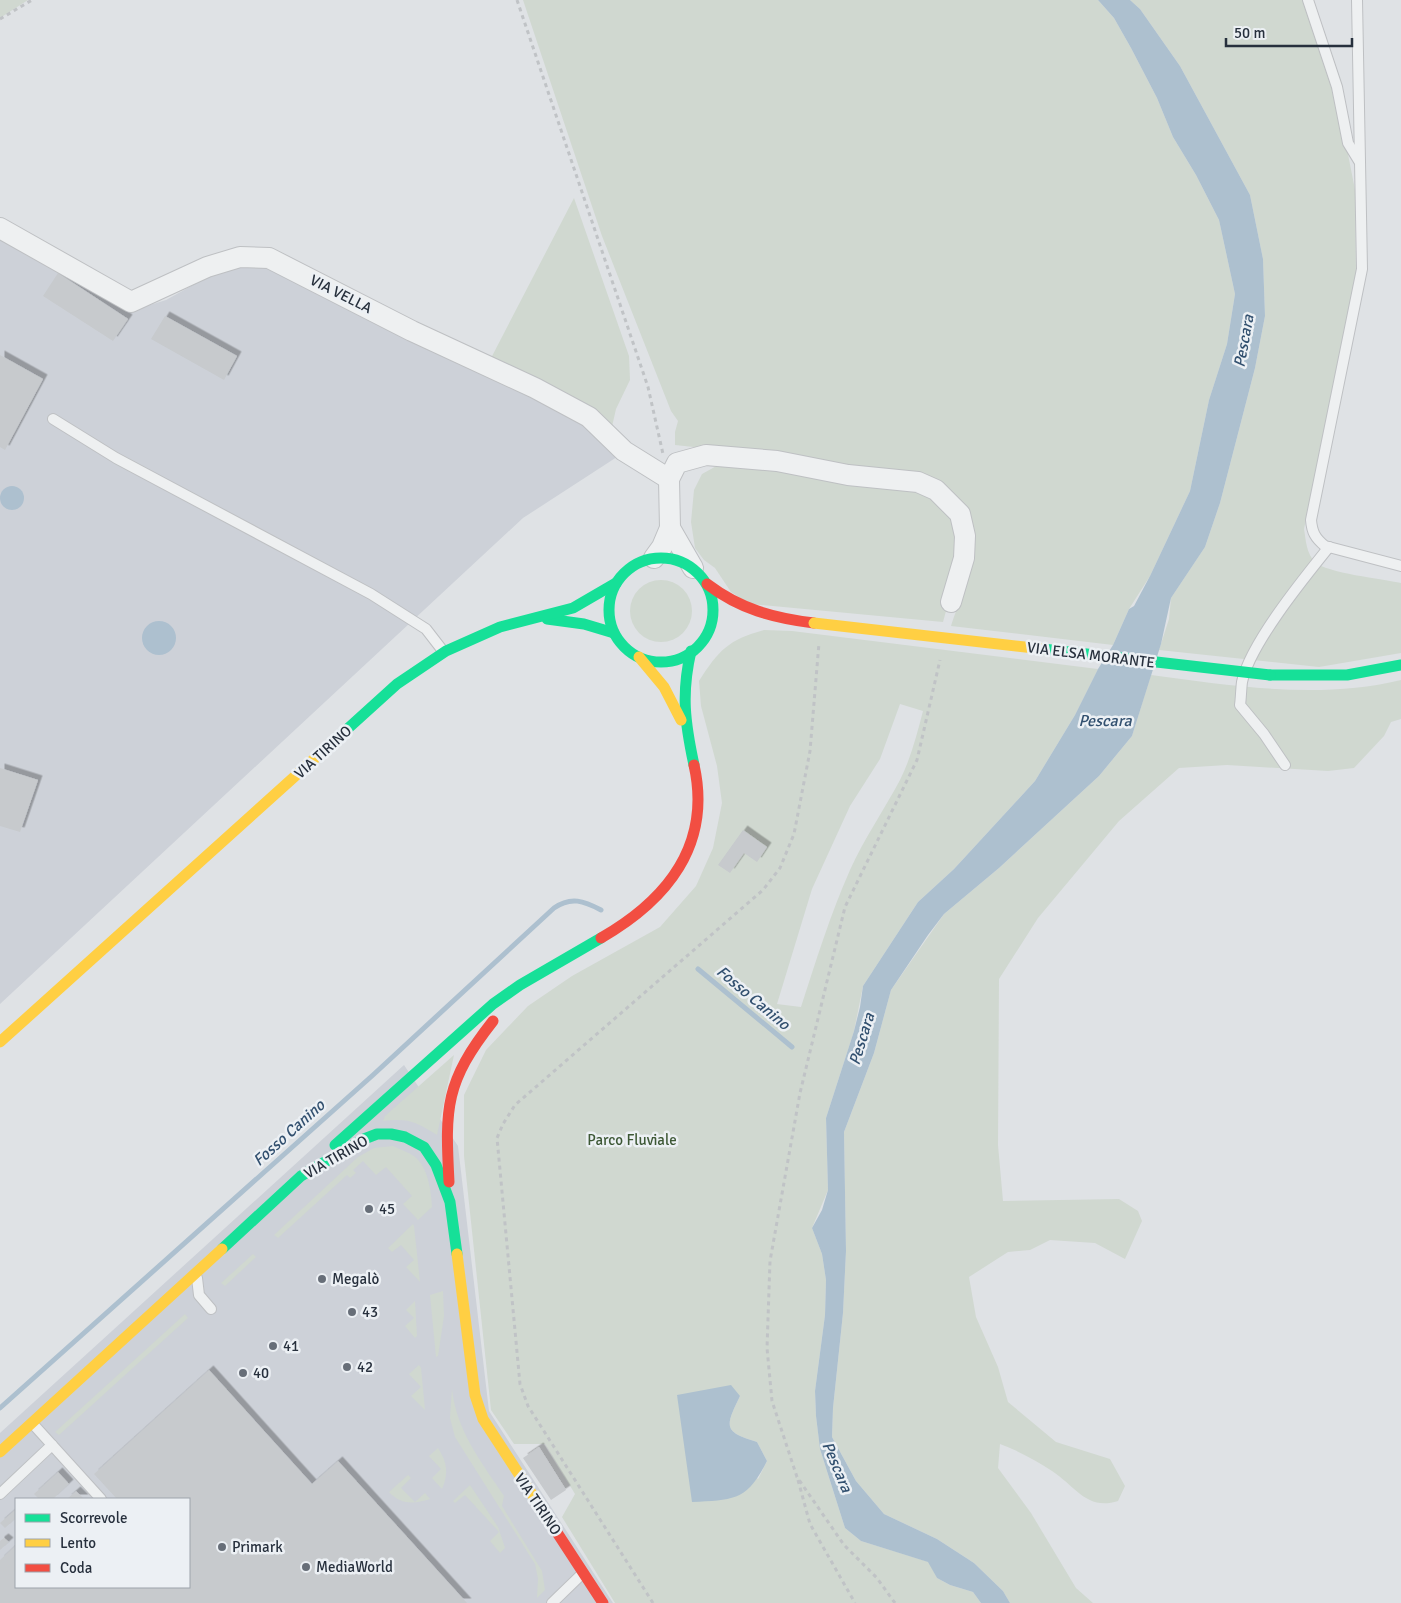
<svg xmlns="http://www.w3.org/2000/svg" width="1401" height="1603" viewBox="0 0 1401 1603" font-family="Signika,sans-serif">
  <style>
    .built { fill: #cdd1d8; fill-rule: evenodd }
    .green { fill: #d0d8d0; fill-rule: evenodd }
    .water { fill: #adc0cf }
    .lines { fill: none; stroke-linecap: round; stroke-linejoin: round }
    .stream { stroke: #adc0cf; stroke-width: 5 }
    .building { fill: #c7cacd; filter: url(#shadow) }
    .lane-casing { stroke: #bec0c3; stroke-width: 12 }
    .street-casing { stroke: #bec0c3; stroke-width: 22 }
    .path { stroke: #c0c3c6; stroke-width: 3; stroke-dasharray: 4 4; stroke-linecap: butt }
    .lane { stroke: #eef0f1; stroke-width: 10 }
    .street { stroke: #eef0f1; stroke-width: 20 }
    .fast { stroke: #16e098; stroke-width: 11 }
    .slow { stroke: #ffcf43; stroke-width: 11 }
    .jam { stroke: #f24e42; stroke-width: 11 }
    .fast-bridge { stroke: #16e098; stroke-width: 11 }
    .slow-bridge { stroke: #ffcf43; stroke-width: 11 }
    .poi-dot { fill: #676e78; stroke: #ecf0f4; stroke-width: 2 }
    .labels { text-anchor: middle; dominant-baseline: central; stroke-width: 5; stroke-linejoin: round; paint-order: stroke }
    .street-label { font-size: 15px; fill: #27303d; stroke: #ecf0f4 }
    .park-label { font-size: 15px; fill: #3d5835; stroke: #ecf0f4 }
    .poi-label { font-size: 15px; fill: #27303d; stroke: #ecf0f4; text-anchor: start }
    .water-label { font-size: 16px; font-style: italic; fill: #32506f; stroke: #ecf0f4 }
  </style>
  <defs>
    <filter id="shadow"><feDropShadow dx="4.5" dy="-4.5" stdDeviation="0" flood-color="#0004"/></filter>
  </defs>
  <rect width="100%" height="100%" fill="#dfe2e5"/>
  <!-- built -->
  <g class="built">
    <polygon points="0,232 137,309 166,300 211,275 243,261 275,266 583,419 620,455 523,518 0,1004"/>
    <path d="M404 1065 458 1146 489 1411 613 1603H0V1433ZM16 1499H189V1587H16Z"/>
  </g>
  <!-- green -->
  <g class="green">
    <polygon points="0,0 28,0 0,18"/>
    <path d="M523 0H1098L1114 18 1131 48 1157 98 1173 137 1196 175 1219 220 1235 294 1227 344 1209 400 1190 491 1150 576 1129 609 1113 645 951 626C961 595 980 558 973 525 971 518 967 511 964 504L777 456 675 445V432L678 421 671 411 602 236Z"/>
    <path d="M1130 0H1303L1338 103 1355 190 1356 274 1304 529C1306 540 1306 553 1315 562 1326 573 1383 579 1401 583V653L1319 667 1159 650 1169 619 1171 598 1205 547 1220 503 1255 368 1265 316 1263 259 1250 195 1180 66 1140 9Z"/>
    <polygon points="574,198 629,356 630,380 616,409 611,431 489,362"/>
    <polygon points="720,464 922,488 955,519 955,578 943,622 750,604 731,592 715,568 704,560 695,548 691,522 694,490 702,474"/>
    <circle cx="661" cy="611" r="31"/>
    <path d="M764 630 792 631 1098 669 1075 715 1035 781 954 869 918 902 863 986 854 1031 826 1118 828 1190 812 1228 822 1254 826 1280 825 1315 815 1391 816 1416 820 1449 845 1528 861 1541 929 1562 937 1578 950 1585 973 1592 981 1603H615L562 1517 575 1494 545 1444H514L491 1410 464 1156V1095L486 1050 528 1006 572 976 660 927 696 886 713 848 722 803 717 766 701 706 699 681C719 650 728 640 764 630ZM900 704 923 711C917 734 911 758 900 780 884 810 864 839 850 870 830 915 816 961 801 1007L777 1004 812 889 850 806 880 759ZM677 1396H740C725 1427 723 1432 757 1442L767 1461 758 1479Z"/>
    <path d="M1151 675C1234 686 1319 700 1401 680V719L1391 722 1384 736 1354 768 1328 771 1227 765 1179 768 1119 821 1038 918 999 979 998 1145 1003 1201 1119 1199 1138 1211 1142 1221 1125 1259 1095 1243 1050 1240 1030 1250 1008 1252 969 1277 976 1317 998 1367 1008 1402 1056 1442 1110 1459 1125 1486 1118 1501C1087 1511 1075 1486 1052 1471 1037 1461 1017 1450 1000 1444L998 1468 1031 1513 1076 1588 1093 1603H1010L1003 1591 974 1563 937 1539 884 1514 856 1481 832 1437 833 1408 843 1313 846 1251 844 1132 874 1053 891 990 944 914 999 868 1099 776 1132 736Z"/>
    <path d="M454 1055 437 1135C415 1121 408 1118 383 1121L385 1116Z"/>
    <path d="M393 1146C399 1149 408 1152 414 1156 428 1167 431 1190 432 1207L418 1220 403 1204 412 1196 386 1167 376 1175 363 1161 353 1170 356 1173 350 1178 347 1175 278 1238 274 1235 358 1157 374 1148Z"/>
    <polygon points="413,1224 414,1226 420,1282 406,1267 414,1260 401,1245 392,1252 388,1248"/>
    <polygon points="253,1254 256,1257 225,1286 221,1283"/>
    <polygon points="443,1291 444,1316 438,1356 436,1357 430,1295"/>
    <polygon points="415,1301 417,1336 415,1338 405,1326 414,1318 406,1310"/>
    <polygon points="185,1314 188,1318 59,1435 55,1432"/>
    <polygon points="419,1365 421,1368 425,1410 411,1396 421,1387 409,1374"/>
    <path d="M452 1389C456 1430 482 1463 504 1496L502 1506 542 1571 545 1590 537 1598 538 1579 535 1564 455 1437 450 1418Z"/>
    <path d="M438 1448C447 1462 449 1473 442 1489L432 1478 441 1469 429 1456Z"/>
    <path d="M408 1475 411 1478 401 1488 415 1502 425 1493 430 1499C414 1504 401 1505 389 1492Z"/>
    <polygon points="470,1485 498,1527 505,1548 500,1553 490,1541 499,1532 465,1495 455,1503 453,1501"/>
  </g>
  <!-- water -->
  <g class="water">
    <polygon points="1098,0 1130,0 1140,9 1180,66 1250,195 1263,259 1265,316 1255,368 1220,503 1205,547 1171,598 1161,644 1132,736 1099,776 999,868 944,914 928,935 891,990 874,1053 844,1132 846,1251 843,1313 833,1408 832,1437 856,1481 884,1514 937,1539 974,1563 1003,1591 1010,1603 981,1603 973,1592 950,1585 937,1578 928,1562 861,1541 845,1528 820,1449 816,1416 815,1391 825,1315 826,1280 822,1254 812,1228 822,1210 828,1190 826,1118 854,1031 860,1007 863,986 918,902 954,869 1035,781 1075,715 1098,669 1113,645 1129,609 1134,606 1150,576 1190,491 1209,400 1227,344 1235,294 1219,220 1196,175 1173,137 1157,98 1131,48 1114,18"/>
    <circle cx="12" cy="498" r="12"/>
    <circle cx="159" cy="638" r="17"/>
    <path d="M731 1385 740 1396C725 1427 723 1432 757 1442L767 1461C747 1501 734 1500 692 1502L677 1395Z"/>
  </g>
  <g class="lines">
    <!-- stream -->
    <g class="stream">
      <polyline points="698,969 792,1047"/>
      <path d="M0 1408 373 1075 554 908C571 896 584 901 601 910"/>
    </g>
  </g>
  <!-- building -->
  <g class="building">
    <polygon points="58,273 128,319 113,341 43,296"/>
    <polygon points="165,316 237,356 224,380 151,339"/>
    <polygon points="0,355 43,379 5,450 0,447"/>
    <polygon points="0,768 38,780 20,832 0,826"/>
    <polygon points="743,830 767,847 757,862 744,853 730,873 718,865"/>
    <polygon points="209,1370 312,1484 338,1461 467,1603 0,1603 0,1560 16,1545 16,1587 189,1587 189,1499 117,1499 94,1474"/>
    <polygon points="539,1447 566,1490 551,1500 523,1458"/>
    <polygon points="58,1472 69,1484 53,1499 39,1499 34,1494"/>
    <polygon points="76,1491 84,1499 67,1499"/>
    <polygon points="16,1509 16,1518 5,1528 0,1523"/>
    <polygon points="4,1538 9,1542 0,1550 0,1541"/>
  </g>
  <g class="lines">
    <defs>
      <g id="lane">
        <polyline points="1308,0 1337,87 1348,143 1359,161"/>
        <path d="M1357 0 1362 269 1311 520C1312 532 1315 538 1325 546L1401 566"/>
        <polyline points="53,419 116,458 371,594 426,629 443,651"/>
        <path d="M1285 765 1264 734 1240 705C1241 698 1241 690 1242 682 1250 644 1304 578 1329 547"/>
        <polyline points="197,1278 199,1295 211,1309"/>
        <polyline points="33,1424 101,1499"/>
        <polyline points="0,1494 52,1445"/>
        <polyline points="552,1603 582,1574"/>
      </g>
      <g id="street">
        <polyline points="0,228 131,302 207,267 240,257 269,258 412,331 535,388 589,417 624,451 669,479"/>
        <polyline points="670,528 693,568"/>
        <polyline points="654,558 662,547 670,528 669,479 677,463 706,455 777,461 848,475 918,482 936,490 960,514 965,536 964,558 951,602"/>
      </g>
    </defs>
    <!-- lane casing -->
    <use href="#lane" class="lane-casing"/>
    <!-- street casing -->
    <use href="#street" class="street-casing"/>
    <!-- path -->
    <g class="path">
      <polyline points="517,0 648,387 663,454"/>
      <polyline points="0,19 32,0"/>
      <polyline points="798,1480 810,1524 855,1603"/>
      <polyline points="653,1603 528,1406 520,1384 497,1138 503,1124 515,1105 763,890 780,868 794,834 810,751 819,643"/>
      <polyline points="895,1603 877,1578 844,1545 797,1477 772,1401 767,1348 770,1261 800,1093 845,907 917,760 940,660"/>
    </g>
    <!-- lane -->
    <use href="#lane" class="lane"/>
    <!-- street -->
    <use href="#street" class="street"/>
    <!-- fast -->
    <g class="fast">
      <circle cx="661" cy="610" r="52"/>
      <polyline points="547,619 584,624 614,633"/>
      <path d="M691 651C681 694 685 723 694 765"/>
      <polyline points="1270,675 1347,675 1401,665"/>
      <polyline points="323,751 397,684 446,651 500,627 573,608 616,583"/>
      <polyline points="335,1145 493,1004 520,985 601,938"/>
      <polyline points="222,1249 301,1176 364,1139 377,1134 391,1134 405,1137 424,1147 436,1165 450,1202 457,1254"/>
    </g>
    <!-- slow -->
    <g class="slow">
      <polyline points="639,657 664,687 681,720"/>
      <polyline points="0,1042 323,751"/>
      <polyline points="457,1254 475,1395 483,1419 541,1508"/>
      <polyline points="0,1452 222,1249"/>
    </g>
    <!-- jam -->
    <g class="jam">
      <path d="M707 584C740 609 773 618 814 623"/>
      <path d="M601 938C667 900 712 845 694 765"/>
      <path d="M449 1182C445 1107 445 1082 493 1021"/>
      <polyline points="541,1508 603,1603"/>
    </g>
    <!-- fast-bridge -->
    <polyline class="fast-bridge" points="1043,649 1270,675"/>
    <!-- slow-bridge -->
    <polyline class="slow-bridge" points="814,623 1043,649"/>
  </g>
  <!-- markers -->
  <g class="poi-dot">
    <circle cx="369" cy="1209" r="5"/>
    <circle cx="322" cy="1279" r="5"/>
    <circle cx="352" cy="1312" r="5"/>
    <circle cx="273" cy="1346" r="5"/>
    <circle cx="347" cy="1367" r="5"/>
    <circle cx="243" cy="1373" r="5"/>
    <circle cx="222" cy="1547" r="5"/>
    <circle cx="306" cy="1567" r="5"/>
  </g>
  <g class="labels">
    <!-- street labels -->
    <g class="street-label">
      <text transform="translate(341 294) rotate(27)">VIA VELLA</text>
      <text transform="translate(1091 655) rotate(7)">VIA ELSA MORANTE</text>
      <text transform="translate(323 752) rotate(-42)">VIA TIRINO</text>
      <text transform="translate(336 1157) rotate(-30)">VIA TIRINO</text>
      <text transform="translate(538 1504) rotate(56)">VIA TIRINO</text>
    </g>
    <!-- park labels -->
    <g class="park-label">
      <text x="632" y="1140">Parco Fluviale</text>
    </g>
    <!-- poi labels -->
    <g class="poi-label">
      <text x="379" y="1209">45</text>
      <text x="332" y="1279">Megalò</text>
      <text x="362" y="1312">43</text>
      <text x="283" y="1346">41</text>
      <text x="357" y="1367">42</text>
      <text x="253" y="1373">40</text>
      <text x="232" y="1547">Primark</text>
      <text x="316" y="1567">MediaWorld</text>
    </g>
    <!-- water labels -->
    <g class="water-label">
      <text transform="translate(1244 341) rotate(-80)">Pescara</text>
      <text x="1105" y="721">Pescara</text>
      <text transform="translate(753 998) rotate(40)">Fosso Canino</text>
      <text transform="translate(862 1039) rotate(-73)">Pescara</text>
      <text transform="translate(289 1133) rotate(-42)">Fosso Canino</text>
      <text transform="translate(837 1467) rotate(67)">Pescara</text>
    </g>
  </g>
  <!-- legend -->
  <rect x="15" y="1498" width="175" height="90" fill="#ecf0f4" stroke="#9da3ab"/>
  <rect x="25" y="1514" width="25" height="8" fill="#16e098" stroke="#9da3ab"/>
  <text x="60" y="1523" font-size="15" fill="#27303d">Scorrevole</text>
  <rect x="25" y="1539" width="25" height="8" fill="#ffcf43" stroke="#9da3ab"/>
  <text x="60" y="1548" font-size="15" fill="#27303d">Lento</text>
  <rect x="25" y="1564" width="25" height="8" fill="#f24e42" stroke="#9da3ab"/>
  <text x="60" y="1573" font-size="15" fill="#27303d">Coda</text>
  <!-- scale -->
  <path d="M1226 38v8h126v-8" fill="none" stroke="#27303d" stroke-width="2.5"/>
  <text x="1234" y="38" font-size="15" fill="#27303d" stroke="#ecf0f4" stroke-width="4" paint-order="stroke">50 m</text>
</svg>
